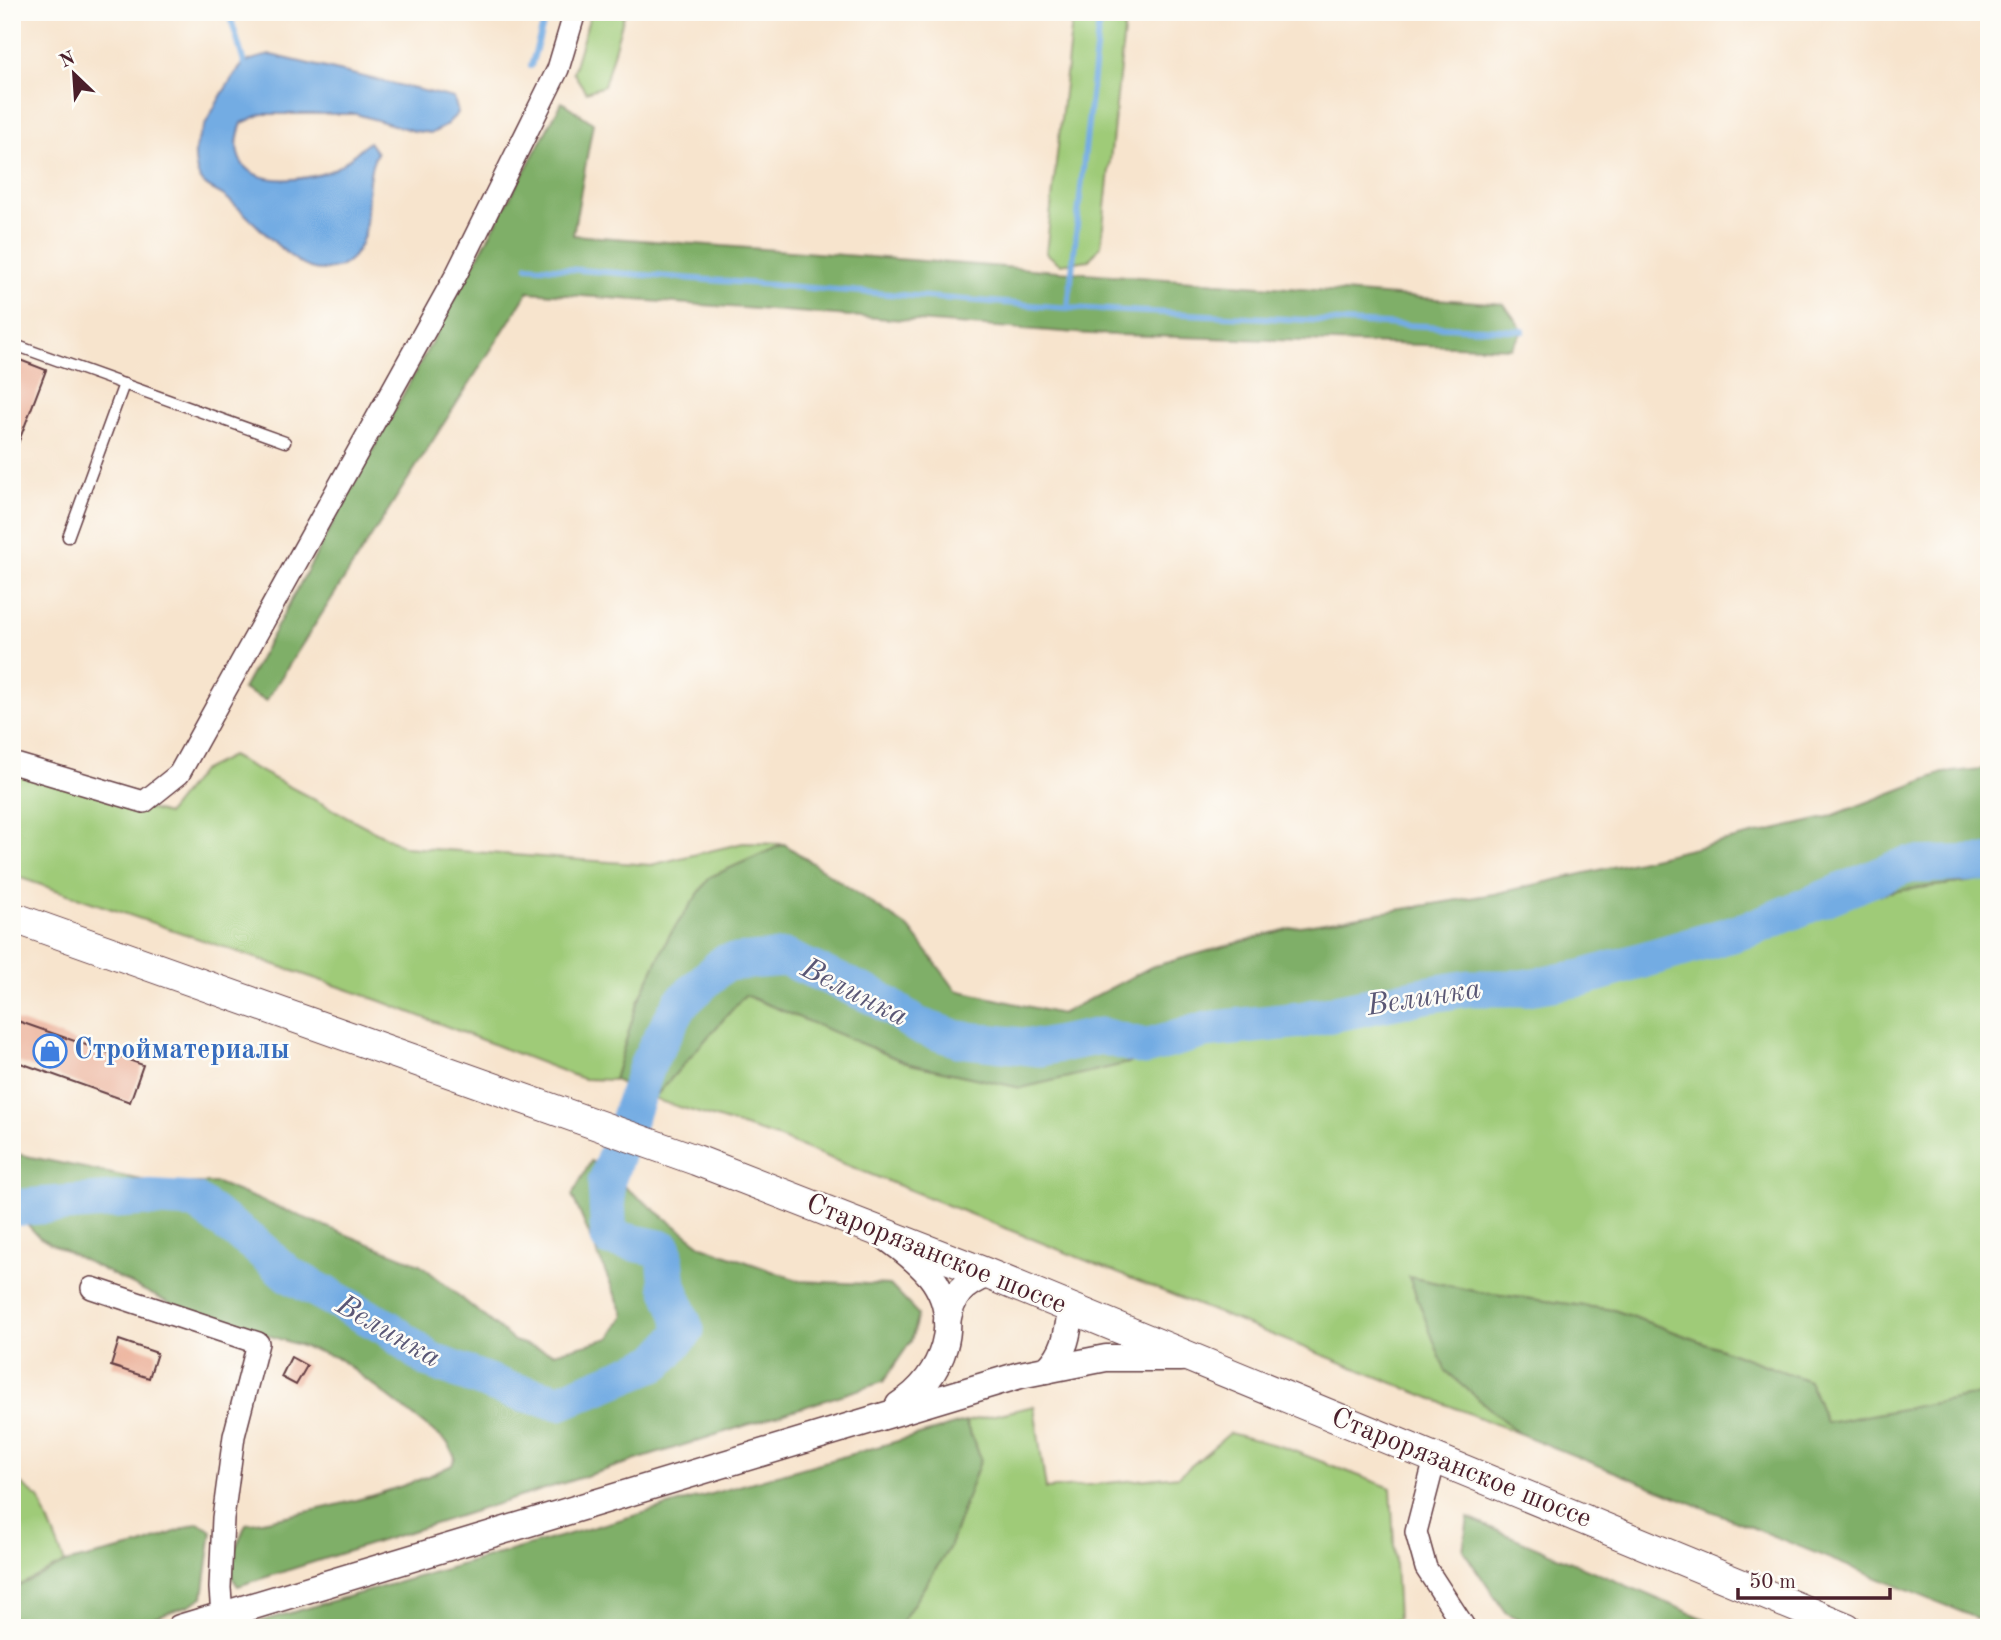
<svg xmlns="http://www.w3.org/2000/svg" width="2001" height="1640" viewBox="0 0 2001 1640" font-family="'Old Standard TT',serif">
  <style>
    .green { fill: #9fcb78; stroke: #747552; stroke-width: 2 }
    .forest { fill: #7faf68; stroke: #64674a; stroke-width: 2 }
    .water { fill: #73ace3; stroke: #5e6687; stroke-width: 2 }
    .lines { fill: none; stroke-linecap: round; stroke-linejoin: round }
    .stream { stroke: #73ace3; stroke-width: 6 }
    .river { stroke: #73ace3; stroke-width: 37 }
    .building { fill: #ebae96 }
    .service-casing { stroke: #643d43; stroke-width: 13 }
    .minor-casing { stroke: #643d43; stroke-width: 24 }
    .tertiary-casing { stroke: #643d43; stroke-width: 29 }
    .secondary-casing { stroke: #643d43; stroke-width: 32 }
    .service { stroke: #fff; stroke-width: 10 }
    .minor { stroke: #fff; stroke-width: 21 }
    .tertiary { stroke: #fff; stroke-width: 26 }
    .secondary { stroke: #fff; stroke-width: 30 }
    .labels { text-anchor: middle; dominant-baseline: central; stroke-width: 5; stroke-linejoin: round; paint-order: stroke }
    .shop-label { font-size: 28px; font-weight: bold; fill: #366cbe; stroke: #fdfcf7; text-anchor: start }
    .street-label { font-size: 28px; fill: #4a1f2b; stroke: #fdfcf7 }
    .water-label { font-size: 30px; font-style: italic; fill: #5a5775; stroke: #fdfcf7 }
  </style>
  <rect width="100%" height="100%" fill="#fdfcf7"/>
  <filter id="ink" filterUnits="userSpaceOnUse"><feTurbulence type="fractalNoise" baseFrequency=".0143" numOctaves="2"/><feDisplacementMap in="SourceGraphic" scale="14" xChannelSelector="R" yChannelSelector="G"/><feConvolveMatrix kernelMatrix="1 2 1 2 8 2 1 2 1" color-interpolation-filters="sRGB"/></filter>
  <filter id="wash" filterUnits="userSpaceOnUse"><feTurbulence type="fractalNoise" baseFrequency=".00686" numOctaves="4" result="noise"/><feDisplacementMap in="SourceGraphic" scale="28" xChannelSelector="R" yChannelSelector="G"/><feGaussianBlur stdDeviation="1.57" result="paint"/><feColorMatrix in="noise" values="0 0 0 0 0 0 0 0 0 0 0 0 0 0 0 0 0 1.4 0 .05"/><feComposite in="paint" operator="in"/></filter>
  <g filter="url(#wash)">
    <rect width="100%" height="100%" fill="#f7e4cd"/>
    <!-- green -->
    <g class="green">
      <polygon points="591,12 625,12 604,86 586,92 573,72"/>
      <polygon points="1073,12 1126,12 1101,245 1089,260 1060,264 1046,253"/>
      <polygon points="231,756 405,847 651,865 743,843 784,844 710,877 669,936 637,1004 614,1080 583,1079 381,1001 12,875 12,770 167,814 201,771"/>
      <polygon points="1989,879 1989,1399 1983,1394 1826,1424 1809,1381 1614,1310 1478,1292 1410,1277 1445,1370 1518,1433 777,1137 653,1099 745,995 910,1064 1021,1088 1227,1040 1628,975 1888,892"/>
      <polygon points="1034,1406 1046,1489 1179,1476 1230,1433 1286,1448 1391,1488 1398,1619 1371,1628 898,1628 949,1548 981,1458 965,1422"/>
      <polygon points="12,1477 39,1498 65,1563 12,1589"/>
    </g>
    <!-- forest -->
    <g class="forest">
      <polygon points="562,102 593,123 573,235 1504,304 1523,331 1511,348 1090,334 528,292 266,701 243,689"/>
      <polygon points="1989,768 1989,879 1888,892 1628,975 1227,1040 1021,1088 910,1064 745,995 653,1099 614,1080 637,1004 669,936 710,877 784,844 910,929 956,990 1061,1014 1151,967 1294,927 1494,894 1826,818 1943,773"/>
      <path d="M12 1153 156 1183H217L420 1264 514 1341 554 1353 610 1338 624 1315 572 1195 591 1161 702 1246 800 1281 890 1285 918 1314 911 1341 883 1382 238 1586 231 1576 233 1554 246 1524C310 1512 394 1495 452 1465L455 1457 447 1442 338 1358 169 1303 40 1238 12 1208Z"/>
      <polygon points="1409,1277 1478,1292 1614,1310 1809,1381 1826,1423 1983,1394 1989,1399 1989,1623 1518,1433 1445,1370"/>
      <polygon points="965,1422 981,1458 949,1548 898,1628 237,1628"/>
      <polygon points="1468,1518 1726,1628 1536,1628 1505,1612 1463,1550"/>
      <polygon points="198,1523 212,1531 203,1597 189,1605 124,1628 12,1628 12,1589 65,1563 141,1545"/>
    </g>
    <!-- water -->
    <path class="water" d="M271 55 454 98 458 113 444 127 432 133 414 131 356 114H262L242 123C218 187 290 186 330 171 346 164 356 151 369 142L377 153C358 187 380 237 346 263 337 270 321 272 310 268 285 259 249 214 224 196 213 189 201 186 197 172 195 165 194 152 196 145 201 130 233 71 245 63 252 58 263 57 271 55Z"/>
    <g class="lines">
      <!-- stream -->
      <g class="stream">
        <polyline points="229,12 244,63"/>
        <polyline points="531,66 547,12"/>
        <polyline points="528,266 1068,308 1523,331"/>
        <polyline points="1068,308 1100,12"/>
      </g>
      <!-- river -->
      <polyline class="river" points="12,1208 143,1198 195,1201 253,1243 288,1274 386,1327 429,1360 510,1390 560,1402 657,1362 686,1330 668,1285 664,1249 609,1238 606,1183 649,1061 680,1004 724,963 786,958 877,998 917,1025 958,1039 1040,1048 1101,1036 1145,1047 1205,1030 1301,1020 1420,996 1469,988 1522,988 1582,978 1752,928 1906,865 1989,863"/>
    </g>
    <g id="blocks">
      <!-- building -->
      <g class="building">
        <polygon points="12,357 46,370 14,454 12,454"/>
        <polygon points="12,1019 143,1065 130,1102 12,1060"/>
        <polygon points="119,1340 157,1353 149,1378 111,1366"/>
        <polygon points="291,1357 307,1366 296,1385 281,1377"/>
      </g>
    </g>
  </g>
  <g filter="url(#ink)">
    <use href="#blocks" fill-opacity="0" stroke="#643d43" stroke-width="2"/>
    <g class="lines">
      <defs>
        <g id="service">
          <polyline points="12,344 285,442"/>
          <polyline points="68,537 124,384"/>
        </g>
        <g id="minor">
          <polyline points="12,763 144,802 179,774 456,275 558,69 575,12"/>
          <polyline points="92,1288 258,1343 234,1436 223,1518 220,1588 222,1615"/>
          <polyline points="1435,1459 1416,1532 1426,1568 1465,1628"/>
        </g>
        <g id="tertiary">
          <path d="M889 1239C904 1250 918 1261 930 1275 965 1319 943 1378 899 1405"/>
          <path d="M947 1322C952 1295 962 1284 988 1274"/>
          <path d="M1047 1370C1066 1352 1068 1333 1071 1308"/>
          <polyline points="180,1628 1020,1375 1106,1358 1181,1358"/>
        </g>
        <polyline id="secondary" points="12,917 696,1160 988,1274 1847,1628"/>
      </defs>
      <!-- service casing -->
      <use href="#service" class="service-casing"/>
      <!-- minor casing -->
      <use href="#minor" class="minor-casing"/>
      <!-- tertiary casing -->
      <use href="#tertiary" class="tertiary-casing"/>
      <!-- secondary casing -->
      <use href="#secondary" class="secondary-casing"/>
      <!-- service -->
      <use href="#service" class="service"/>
      <!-- minor -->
      <use href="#minor" class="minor"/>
      <!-- tertiary -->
      <use href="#tertiary" class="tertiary"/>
      <!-- secondary -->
      <use href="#secondary" class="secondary"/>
    </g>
  </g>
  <!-- icons -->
  <defs>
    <symbol id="shop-ring" viewBox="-11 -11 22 22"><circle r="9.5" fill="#fdfcf7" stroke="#3f7fe0" stroke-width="1.5"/><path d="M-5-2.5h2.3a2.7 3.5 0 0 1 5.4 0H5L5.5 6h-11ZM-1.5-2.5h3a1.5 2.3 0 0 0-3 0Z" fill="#3f7fe0"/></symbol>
  </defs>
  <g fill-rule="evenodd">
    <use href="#shop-ring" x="31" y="1032" width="38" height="38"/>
  </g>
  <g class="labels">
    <!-- shop labels -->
    <g class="shop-label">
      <text x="74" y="1051">Стройматериалы</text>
    </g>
    <!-- street labels -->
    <g class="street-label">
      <text transform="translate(936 1255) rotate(22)">Старорязанское шоссе</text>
      <text transform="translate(1461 1469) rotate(22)">Старорязанское шоссе</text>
    </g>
    <!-- water labels -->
    <g class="water-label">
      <text transform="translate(854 993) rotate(27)">Велинка</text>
      <text transform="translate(1424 998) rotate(-9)">Велинка</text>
      <text transform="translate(388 1332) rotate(30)">Велинка</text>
    </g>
  </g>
  <!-- margin -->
  <rect width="2001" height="1640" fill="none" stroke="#fdfcf7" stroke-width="42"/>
  <!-- north arrow -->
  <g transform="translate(74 74) rotate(335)" stroke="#fdfcf7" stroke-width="5" paint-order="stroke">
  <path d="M0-5L12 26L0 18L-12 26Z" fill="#4a1f2b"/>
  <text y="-10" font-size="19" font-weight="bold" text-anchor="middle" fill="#4a1f2b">N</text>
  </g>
  <!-- scale -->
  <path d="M1738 1588v10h152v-10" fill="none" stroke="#4a1f2b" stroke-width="3.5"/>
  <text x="1749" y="1588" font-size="21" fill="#4a1f2b" stroke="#fdfcf7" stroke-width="5" paint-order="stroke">50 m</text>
</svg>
